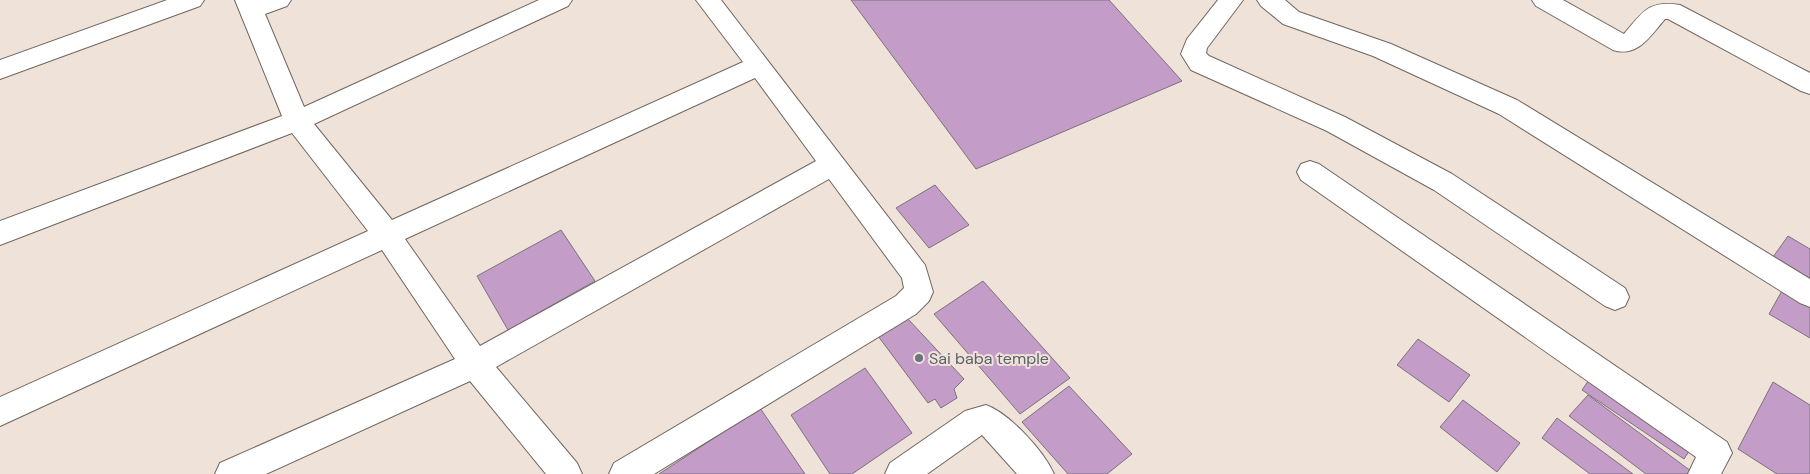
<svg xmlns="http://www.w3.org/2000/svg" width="1810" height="474" viewBox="0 0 1810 474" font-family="'DM Sans',sans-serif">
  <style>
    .building { fill: #c39dc7; stroke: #7b727c }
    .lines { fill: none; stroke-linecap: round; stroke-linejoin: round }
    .street-casing { stroke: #71665e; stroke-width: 2 }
    .street { fill: #fff; fill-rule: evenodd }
    .worship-dot { fill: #6b7280; stroke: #efe3d9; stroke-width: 2 }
    .labels { text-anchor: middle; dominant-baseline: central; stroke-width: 4; stroke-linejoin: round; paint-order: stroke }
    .worship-label { font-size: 16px; fill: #5b616d; stroke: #efe3d9; text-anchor: start }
  </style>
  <rect width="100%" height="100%" fill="#efe3d9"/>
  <!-- building -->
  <g class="building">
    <polygon points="851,0 1109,0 1182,81 976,169"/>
    <polygon points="935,185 969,225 929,248 896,208"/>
    <polygon points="561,230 595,281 508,330 477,276"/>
    <polygon points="1788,236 1810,249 1810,290 1768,264"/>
    <polygon points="983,281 1070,378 1020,414 934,314"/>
    <polygon points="1783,289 1810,305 1810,338 1769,314"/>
    <polygon points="908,319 964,379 954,389 957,398 941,408 935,399 928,403 878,336"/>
    <polygon points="1418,339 1470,375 1449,402 1397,365"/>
    <polygon points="865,368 912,433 852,474 830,474 791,415"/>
    <polygon points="1593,374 1695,442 1684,459 1582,390"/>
    <polygon points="1773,382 1810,405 1810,474 1777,474 1738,449"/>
    <polygon points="1069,386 1132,454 1107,474 1068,474 1022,422"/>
    <polygon points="1588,395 1695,474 1646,474 1569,416"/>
    <polygon points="1463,400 1520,443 1497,472 1440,427"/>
    <polygon points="760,408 805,474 659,474"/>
    <polygon points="1557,418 1633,474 1590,474 1542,438"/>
  </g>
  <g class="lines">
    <defs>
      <g id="street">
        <polygon points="167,0 204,0 200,6 0,79 0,60"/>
        <path d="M235 0H291L287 6 265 14 304 107 539 0H572L568 6 314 124 392 220 743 62 696 0H721L925 265 933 292 929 301 916 314 654 474H609L614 463 896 296 904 288 902 278 829 179 496 367 577 463 582 474H546L470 381 266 474H215L220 463 455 359 382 250 0 426V397L368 231 292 133 0 245V221L282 116ZM755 78 816 161 480 346 405 239Z"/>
        <polygon points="1218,0 1243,0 1207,48 1206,53 1209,56 1345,117 1452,174 1625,288 1629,297 1625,306 1615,310 1605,306 1434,190 1327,131 1191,70 1181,54 1187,39"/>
        <polygon points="1257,0 1285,0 1299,12 1391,44 1517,100 1810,279 1810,307 1800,303 1499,114 1373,56 1283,24 1261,6"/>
        <path d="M1532 0H1563L1624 34C1643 12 1648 0 1680 5L1810 73V94L1801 91 1668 19H1665C1651 35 1638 58 1613 50L1536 6Z"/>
        <polygon points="1310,161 1319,164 1727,442 1732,453 1721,474 1688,474 1696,457 1301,180 1297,172 1301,164"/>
        <path d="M986 405C1009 413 1044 451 1054 474H1017L982 435 927 474H885L890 463 965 411Z"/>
      </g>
    </defs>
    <!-- street casing -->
    <use href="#street" class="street-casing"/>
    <!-- street -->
    <use href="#street" class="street"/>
  </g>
  <!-- markers -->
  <circle class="worship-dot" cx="919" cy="358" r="5"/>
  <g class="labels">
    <!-- worship labels -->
    <g class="worship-label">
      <text x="929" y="358">Sai baba temple</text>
    </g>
  </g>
</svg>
